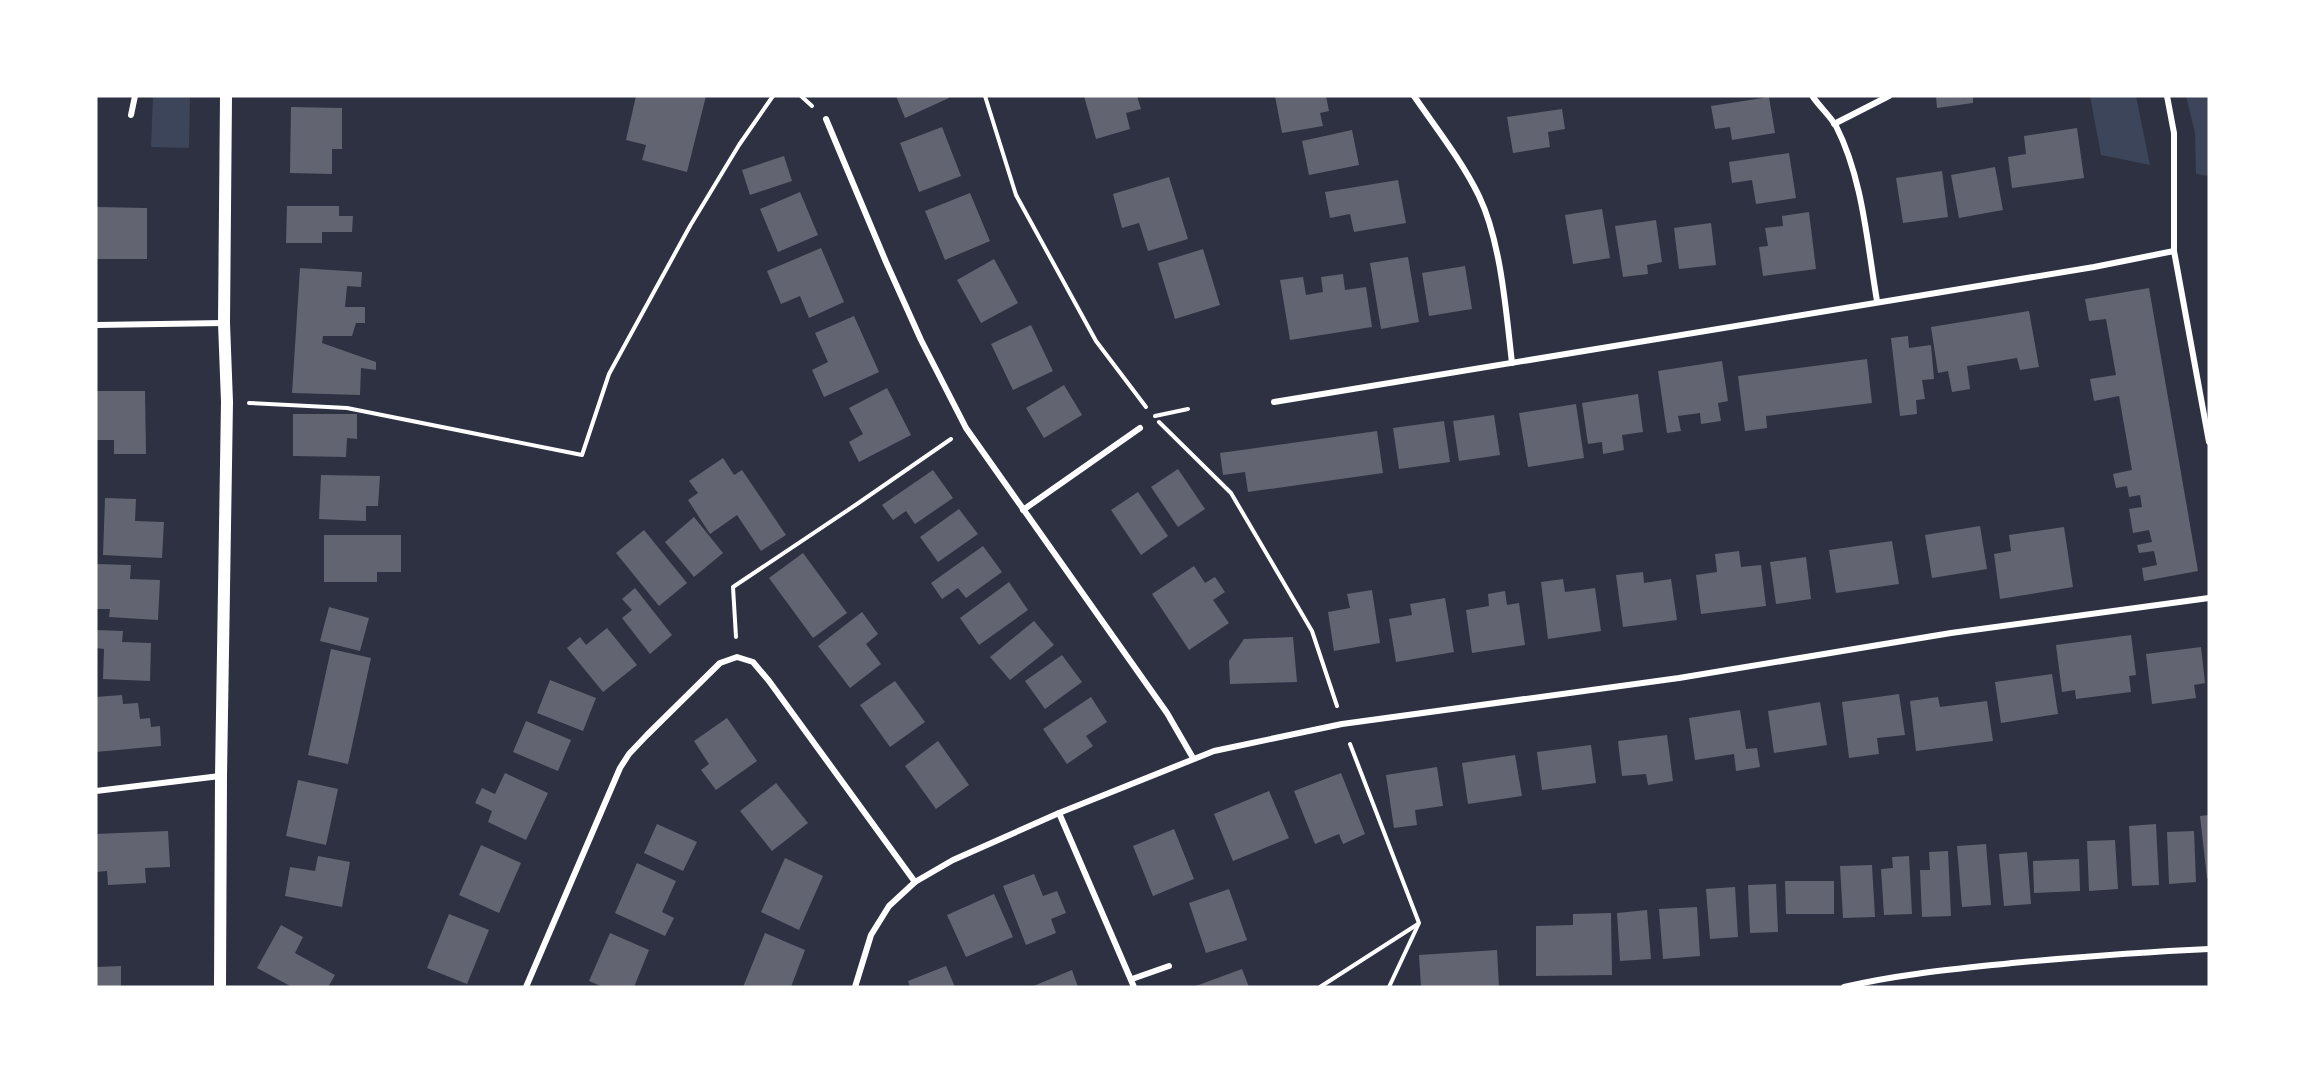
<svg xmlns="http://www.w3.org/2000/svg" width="2305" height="1083" viewBox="0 0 2305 1083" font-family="Inter,sans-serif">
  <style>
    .green { fill: #3c4559 }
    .building { fill: #626471 }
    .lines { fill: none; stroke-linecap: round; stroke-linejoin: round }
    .path { stroke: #fff; stroke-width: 4 }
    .minor { stroke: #fff; stroke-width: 6 }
    .secondary { stroke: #fff; stroke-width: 12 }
  </style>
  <rect width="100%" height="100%" fill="#2d3142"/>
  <!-- green -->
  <g class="green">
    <polygon points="153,96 190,96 189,148 151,147"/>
    <polygon points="2090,96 2136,96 2150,165 2101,155"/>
    <polygon points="2186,96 2209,96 2209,176 2196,174 2195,133"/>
  </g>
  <!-- building -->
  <g class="building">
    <polygon points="636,96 706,96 687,172 642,160 646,145 626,140"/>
    <polygon points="896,96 948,96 949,98 905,118"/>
    <polygon points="1084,96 1137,96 1141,109 1126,113 1130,129 1096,139"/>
    <polygon points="1275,96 1326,96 1329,111 1320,113 1323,126 1282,133"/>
    <polygon points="1936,96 1973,96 1973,103 1937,108"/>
    <polygon points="1769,97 1775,133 1732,140 1730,127 1715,129 1711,106"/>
    <polygon points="291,107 342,108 342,149 332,149 332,174 290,173"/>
    <polygon points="1562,109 1565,129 1548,132 1550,147 1513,153 1507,117"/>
    <polygon points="942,127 961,176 919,192 900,143"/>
    <polygon points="2077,128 2084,178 2012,188 2008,157 2026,154 2024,136"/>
    <polygon points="1352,130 1359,165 1309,175 1302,141"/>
    <polygon points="1789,153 1796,198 1756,204 1752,180 1732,183 1729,162"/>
    <polygon points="784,156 792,181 750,195 742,170"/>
    <polygon points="1995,167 2003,210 1959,218 1951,175"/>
    <polygon points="1942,171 1948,217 1903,223 1896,178"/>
    <polygon points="1169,177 1188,239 1148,251 1139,223 1122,228 1113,194"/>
    <polygon points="1398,180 1406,223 1354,232 1350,214 1330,218 1325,192"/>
    <polygon points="800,192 818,235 778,252 760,209"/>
    <polygon points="970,193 990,241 945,260 925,211"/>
    <polygon points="287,206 339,206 339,216 353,216 352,232 322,232 322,243 286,243"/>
    <polygon points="96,207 147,208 147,259 96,259"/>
    <polygon points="1602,209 1610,258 1573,264 1565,215"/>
    <polygon points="1809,212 1816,269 1763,276 1759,247 1768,246 1765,228 1783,226 1782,216"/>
    <polygon points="1656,220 1662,262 1647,265 1648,274 1623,277 1615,226"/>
    <polygon points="1711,223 1716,265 1679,269 1674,228"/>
    <polygon points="821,248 844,302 809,318 800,296 781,304 767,271"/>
    <polygon points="1203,249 1220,305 1175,319 1158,263"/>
    <polygon points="1408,257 1419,322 1381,329 1370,263"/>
    <polygon points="994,259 1018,303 981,323 957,280"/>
    <polygon points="1465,266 1472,309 1429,316 1422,273"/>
    <polygon points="300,268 362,272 361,287 347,286 345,307 365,307 365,323 356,323 352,336 323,336 322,343 376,362 376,370 361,368 360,395 292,393"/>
    <polygon points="1343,274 1345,290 1366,287 1372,327 1290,340 1280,280 1303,277 1306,295 1323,292 1321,277"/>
    <polygon points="2149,288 2198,571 2144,581 2142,568 2157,565 2154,551 2139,553 2137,545 2152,542 2149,530 2133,533 2129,509 2142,507 2140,495 2129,497 2127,486 2116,488 2113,474 2132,470 2119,396 2094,401 2090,379 2116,375 2106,319 2089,321 2085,299"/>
    <polygon points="2029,311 2039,367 2020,370 2017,358 1967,366 1970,389 1952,392 1948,371 1938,373 1931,327"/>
    <polygon points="854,316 879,372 824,397 812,370 828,362 815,333"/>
    <polygon points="1031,325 1053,371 1013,390 991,344"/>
    <polygon points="1908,336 1909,348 1931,345 1934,379 1922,380 1925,399 1916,400 1917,414 1900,416 1891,338"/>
    <polygon points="1867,359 1872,403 1766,416 1767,428 1745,431 1738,376"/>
    <polygon points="1722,361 1728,401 1718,403 1721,421 1701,424 1700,413 1678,416 1681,431 1667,433 1658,371"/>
    <polygon points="1064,385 1082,415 1044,438 1026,408"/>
    <polygon points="887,388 911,435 859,462 849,442 863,434 849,408"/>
    <polygon points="96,391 145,391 146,454 114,454 114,440 96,440"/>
    <polygon points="1638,394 1643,432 1622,435 1624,450 1603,454 1602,442 1588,444 1582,403"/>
    <polygon points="1576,404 1584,458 1528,467 1519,413"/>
    <polygon points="293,414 357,414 357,439 347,438 346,457 293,456"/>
    <polygon points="1494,415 1500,455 1459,461 1453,421"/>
    <polygon points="1444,421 1450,462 1399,469 1393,428"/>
    <polygon points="1377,431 1383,473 1248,492 1245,472 1223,475 1220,453"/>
    <polygon points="723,458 734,475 742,470 786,535 761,551 737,515 710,534 688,500 698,493 689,481"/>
    <polygon points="1178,469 1205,509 1178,527 1151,487"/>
    <polygon points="933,470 953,498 915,524 906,511 893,520 882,505"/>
    <polygon points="321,475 380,476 378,506 366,506 366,521 319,519"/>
    <polygon points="1138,492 1168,536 1141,555 1111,510"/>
    <polygon points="105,498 136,499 135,521 164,522 162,558 103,555"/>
    <polygon points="959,509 978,534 938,562 920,537"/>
    <polygon points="694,517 723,553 694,577 665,542"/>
    <polygon points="1980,526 1987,569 1932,578 1925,535"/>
    <polygon points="2064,527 2073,587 2000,599 1994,554 2011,551 2009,535"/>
    <polygon points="644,530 687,583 659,606 616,553"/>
    <polygon points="324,535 401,535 401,572 377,572 377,582 324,582"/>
    <polygon points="1892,541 1899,584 1836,593 1829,550"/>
    <polygon points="983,546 1002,572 966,598 958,588 942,599 931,583"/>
    <polygon points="1739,551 1741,567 1761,565 1766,606 1701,614 1696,575 1717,572 1715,554"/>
    <polygon points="803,553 847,613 813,638 769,578"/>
    <polygon points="1806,557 1811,599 1776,604 1770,562"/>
    <polygon points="97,564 131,565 130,579 160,580 158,620 109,617 110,609 96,609"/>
    <polygon points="1194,566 1205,583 1215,577 1225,592 1213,600 1229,623 1189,650 1152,594"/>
    <polygon points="1643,572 1644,583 1671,579 1677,620 1623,627 1616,575"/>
    <polygon points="1563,579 1565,592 1595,588 1601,631 1548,639 1541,582"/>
    <polygon points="1009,582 1028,610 979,645 960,618"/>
    <polygon points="635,588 672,635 650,654 622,618 632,610 622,599"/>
    <polygon points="1372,590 1380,643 1334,651 1328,612 1350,608 1347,594"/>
    <polygon points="1505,591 1507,605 1519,603 1525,645 1472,653 1466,610 1489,606 1488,594"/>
    <polygon points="1445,598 1454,652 1396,662 1389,619 1412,615 1410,604"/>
    <polygon points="329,607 369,618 360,651 320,641"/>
    <polygon points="862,612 878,634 866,644 881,664 850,688 818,646"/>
    <polygon points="1034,621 1054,645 1010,680 990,657"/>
    <polygon points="607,628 637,665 603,692 567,648 580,637 586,645"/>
    <polygon points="96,630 123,631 122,642 151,643 150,681 103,679 104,649 96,648"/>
    <polygon points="2131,635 2136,675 2129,676 2131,692 2076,699 2075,690 2062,692 2056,645"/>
    <polygon points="1293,637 1297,682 1230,684 1229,661 1244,639"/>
    <polygon points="2201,647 2205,683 2194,685 2196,698 2152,704 2146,654"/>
    <polygon points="331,649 371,658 348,764 308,755"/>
    <polygon points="1062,655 1082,682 1045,709 1025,681"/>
    <polygon points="2052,674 2058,714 2001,723 1995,682"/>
    <polygon points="550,680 596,698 583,731 537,713"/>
    <polygon points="895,681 925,722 890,747 860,705"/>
    <polygon points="1899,694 1905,735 1877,738 1879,754 1849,758 1842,702"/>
    <polygon points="122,695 123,704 138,703 140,719 150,718 151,727 160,726 161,746 96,752 96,697"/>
    <polygon points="1091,697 1107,722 1086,736 1093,746 1067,764 1043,729"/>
    <polygon points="1938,697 1940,707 1987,701 1993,741 1916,751 1910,701"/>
    <polygon points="1820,702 1827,745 1774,753 1768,711"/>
    <polygon points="1740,710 1746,749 1757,748 1760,767 1736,771 1734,754 1695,760 1689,718"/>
    <polygon points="727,718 757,761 716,790 701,770 709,764 694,741"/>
    <polygon points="526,721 571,740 558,771 513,752"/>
    <polygon points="1667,735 1673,781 1648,785 1646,774 1622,776 1618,741"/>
    <polygon points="938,741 969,785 936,809 905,766"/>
    <polygon points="1591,745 1596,783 1542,790 1537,752"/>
    <polygon points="1515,755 1522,796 1468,804 1462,763"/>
    <polygon points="1437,767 1443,806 1415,810 1417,825 1394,828 1386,775"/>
    <polygon points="505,773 548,793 526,840 488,822 492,811 475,803 482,788 495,794"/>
    <polygon points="1341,773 1365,834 1343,844 1339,834 1315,844 1294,791"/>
    <polygon points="298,780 338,789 326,845 286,836"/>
    <polygon points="776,783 808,823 772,851 740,811"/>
    <polygon points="1269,791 1289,838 1233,861 1214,814"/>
    <polygon points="2209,815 2209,878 2207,878 2200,816"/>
    <polygon points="657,824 697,842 683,871 644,853"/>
    <polygon points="2156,824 2159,885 2132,886 2129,826"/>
    <polygon points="1174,829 1194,879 1153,896 1133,846"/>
    <polygon points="168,831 170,867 145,868 146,883 108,885 107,871 96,872 96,834"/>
    <polygon points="2194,831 2196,882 2169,884 2167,832"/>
    <polygon points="2115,840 2118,889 2089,891 2087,841"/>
    <polygon points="1986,844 1991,905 1962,907 1957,846"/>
    <polygon points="481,845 521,863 499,913 459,895"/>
    <polygon points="1948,851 1951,916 1922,917 1920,870 1930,870 1929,852"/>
    <polygon points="2027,852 2031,904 2004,906 1999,854"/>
    <polygon points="318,856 350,862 342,907 285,896 290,867 315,871"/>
    <polygon points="1909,856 1912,914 1884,915 1881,869 1893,868 1892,857"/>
    <polygon points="785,858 823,876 799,930 761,912"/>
    <polygon points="2079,859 2080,891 2034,893 2033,861"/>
    <polygon points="637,863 676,881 662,912 674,918 665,936 615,913"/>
    <polygon points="1872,865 1875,917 1843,918 1840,866"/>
    <polygon points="1034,874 1043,896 1057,891 1066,913 1051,919 1056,933 1026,945 1003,886"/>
    <polygon points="1785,881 1834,881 1834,914 1786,914"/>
    <polygon points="1776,884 1778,932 1750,933 1748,885"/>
    <polygon points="1735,887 1738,937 1710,939 1706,889"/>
    <polygon points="1229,889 1247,940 1206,953 1189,903"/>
    <polygon points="994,894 1013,937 966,957 947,915"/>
    <polygon points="1697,907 1700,956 1663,959 1659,909"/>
    <polygon points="1647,910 1651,959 1620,961 1617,913"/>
    <polygon points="1611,913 1612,975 1536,976 1536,926 1573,925 1573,914"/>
    <polygon points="449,914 489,930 467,984 427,968"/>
    <polygon points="281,925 303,937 295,953 335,975 328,987 292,987 257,968"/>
    <polygon points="610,933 649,950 634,987 603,987 589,981"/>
    <polygon points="765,933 805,950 791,987 743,987"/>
    <polygon points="1497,950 1499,987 1421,987 1419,955"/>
    <polygon points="121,966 121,987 96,987 96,967"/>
    <polygon points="946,966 955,987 910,987 908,981"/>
    <polygon points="1242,969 1249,987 1193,987"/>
    <polygon points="1072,970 1078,987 1031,987"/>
  </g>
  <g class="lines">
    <!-- path -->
    <g class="path">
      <polyline points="801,96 812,106"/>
      <polyline points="985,96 1016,195 1096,341 1146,407"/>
      <polyline points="249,403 347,408 582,455 609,374 690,226 739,145 773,96"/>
      <polyline points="1155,416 1188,409"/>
      <polyline points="1159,422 1231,493 1312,631 1337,706"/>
      <polyline points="736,637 733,587 857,504 951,439"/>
      <polyline points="1350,744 1419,923 1389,987"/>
      <polyline points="1320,987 1418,924"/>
    </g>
    <!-- minor -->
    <g class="minor">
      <path d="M1414 96C1436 128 1462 161 1479 196 1501 242 1506 311 1512 363"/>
      <polyline points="2167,96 2174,133 2174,251 2209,442"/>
      <path d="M1813 97C1820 107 1830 116 1836 126 1863 179 1867 243 1877 301"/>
      <polyline points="131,115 135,96"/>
      <polyline points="826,119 886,262 921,340 966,428 1167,713 1193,758"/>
      <polyline points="1834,124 1889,96"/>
      <polyline points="96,325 224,323"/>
      <polyline points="1274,402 2094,267 2174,251"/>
      <polyline points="1023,510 1140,428"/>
      <polyline points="96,791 220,776"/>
      <polyline points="1059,813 1134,987"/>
      <polyline points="1132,979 1169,966"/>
      <polyline points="526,987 620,768 629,754 647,735 720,663 737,657 753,662 769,681 915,882"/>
      <polyline points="855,987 871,935 889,906 915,882 953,860 1059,813 1214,751 1342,724 1679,678 1951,633 2209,598"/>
      <path d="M1844 987C1899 974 1956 969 2012 963 2078 957 2143 952 2209 949"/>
    </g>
    <!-- secondary -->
    <polyline class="secondary" points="220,987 221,776 227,402 224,323 226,96"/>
  </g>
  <!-- border -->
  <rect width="2305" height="1083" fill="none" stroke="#ffffff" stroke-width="195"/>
</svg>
